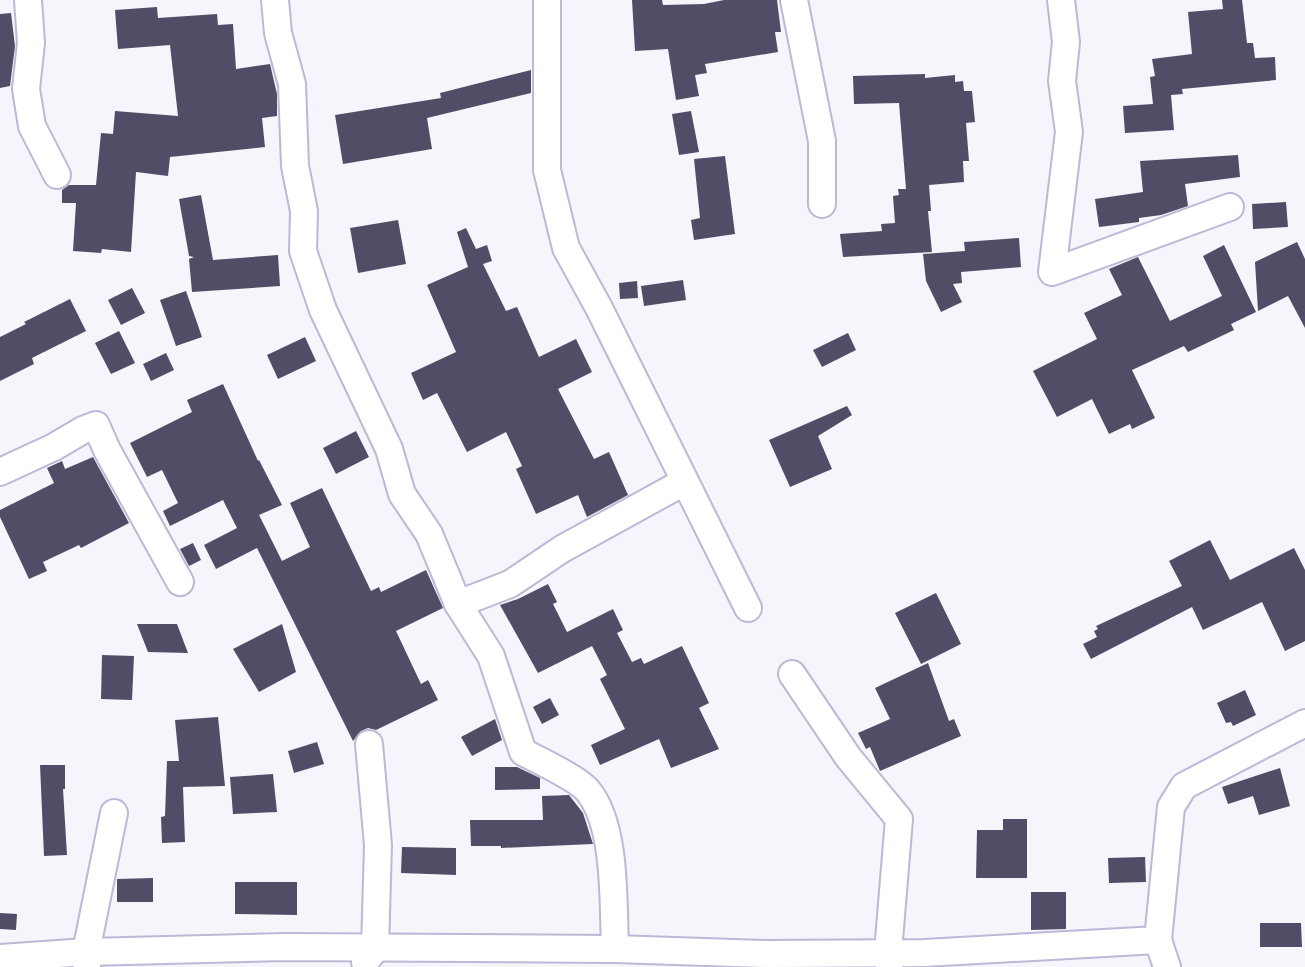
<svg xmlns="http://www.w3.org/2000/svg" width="1305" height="967" viewBox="0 0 1305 967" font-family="Lato,sans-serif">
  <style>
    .building { fill: #534c66 }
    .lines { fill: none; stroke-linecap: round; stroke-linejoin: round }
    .minor-casing { stroke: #beb7d6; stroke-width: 30 }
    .minor { stroke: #fff; stroke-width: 26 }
  </style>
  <rect width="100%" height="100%" fill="#f6f5fb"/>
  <!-- building -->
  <g class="building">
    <polygon points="632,0 662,0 663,5 704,4 724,0 777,0 781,32 775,32 778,52 705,64 707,73 695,75 699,96 676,100 668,49 635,51"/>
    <polygon points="1222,0 1242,0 1247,43 1253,43 1255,58 1275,57 1276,80 1182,89 1183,94 1171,95 1174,130 1125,133 1123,106 1153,104 1150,77 1155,76 1152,59 1192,54 1188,12 1223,9"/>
    <polygon points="157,7 158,18 217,14 218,25 233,24 236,69 270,64 277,94 277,116 262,118 265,147 170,157 168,176 136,172 131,252 102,249 101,253 73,251 76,203 62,203 62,190 69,185 96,185 101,133 113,134 115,111 178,116 170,45 118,49 115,10"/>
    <polygon points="11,13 15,46 10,86 0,88 0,14"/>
    <polygon points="531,70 531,93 427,118 432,149 343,164 335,115 441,98 440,93"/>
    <polygon points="925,74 925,78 955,75 955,82 963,81 964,91 972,91 975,122 966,123 969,161 963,161 964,182 929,185 931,211 928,211 932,252 843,257 840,234 882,231 881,224 895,223 893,196 899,195 898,189 906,189 899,103 854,104 853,76"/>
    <polygon points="691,111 699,152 679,155 672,114"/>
    <polygon points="1238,155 1240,177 1185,184 1188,206 1161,215 1139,218 1139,222 1099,227 1095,199 1143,192 1140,161"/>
    <polygon points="725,156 735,234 694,240 691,220 700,218 694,159"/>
    <polygon points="201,195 213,260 278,255 280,286 192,292 189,259 194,257 189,256 179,199"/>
    <polygon points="1286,202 1288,227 1253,229 1252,204"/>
    <polygon points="398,220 406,264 358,273 350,228"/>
    <polygon points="466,228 476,249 487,245 492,261 483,264 506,311 517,307 539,357 576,339 592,372 558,389 594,459 609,452 628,495 587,517 578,495 536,514 516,469 522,466 506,432 467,452 437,393 423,400 411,373 456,352 427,285 468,267 457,232"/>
    <polygon points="1019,238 1021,267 961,272 962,283 953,284 962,302 941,312 926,281 923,254 965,251 964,242"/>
    <polygon points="1297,242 1305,259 1305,328 1288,296 1258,311 1255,262"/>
    <polygon points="1224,245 1256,312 1231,324 1234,330 1188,352 1184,346 1132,370 1155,418 1132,429 1130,424 1109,434 1092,399 1057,417 1033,371 1097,339 1084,313 1122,295 1109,269 1138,257 1170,321 1222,296 1203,256"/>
    <polygon points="683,280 686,300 644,306 641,286"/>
    <polygon points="637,281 638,298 620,299 619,283"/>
    <polygon points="132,288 145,313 121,325 108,300"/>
    <polygon points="186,291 202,337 176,346 160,300"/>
    <polygon points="70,299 86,331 32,358 34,364 0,381 0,337 26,324 24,322"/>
    <polygon points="119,331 135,363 111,374 95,343"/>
    <polygon points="848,333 856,350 822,367 813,350"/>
    <polygon points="305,337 316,361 278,379 267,355"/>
    <polygon points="166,353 174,370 151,381 143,364"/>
    <polygon points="223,384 258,461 259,460 282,505 259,515 282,561 310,547 290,503 322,488 371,591 379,587 381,592 426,570 443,608 396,631 421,684 428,680 438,700 376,730 368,728 361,731 353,741 257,548 216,569 204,545 237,528 223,500 170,526 163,511 178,503 162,470 147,477 130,443 192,412 187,400"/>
    <polygon points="847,406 852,415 818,436 832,469 790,487 769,440"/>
    <polygon points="356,431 369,457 336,474 323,448"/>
    <polygon points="93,457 129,523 81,548 79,545 43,562 47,571 29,579 0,517 0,510 54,483 47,468 62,461 65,469"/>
    <polygon points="1210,540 1230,580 1294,548 1305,570 1305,641 1285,651 1262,602 1203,630 1192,607 1091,659 1083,644 1097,637 1094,631 1098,629 1096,626 1182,586 1169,561"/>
    <polygon points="193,543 201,560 189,566 180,549"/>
    <polygon points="548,584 557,602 553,604 567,632 613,609 623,630 617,633 632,662 641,658 644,664 682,646 709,703 699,708 719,749 671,768 659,739 600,765 591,745 625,729 600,679 607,675 592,646 538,673 500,605 518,599"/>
    <polygon points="936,593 961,644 921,664 895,613"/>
    <polygon points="137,624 177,624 188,653 148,652"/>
    <polygon points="282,624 296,672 259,692 233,649"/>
    <polygon points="102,655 134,656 132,700 101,699"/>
    <polygon points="928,663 949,721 954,719 961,736 880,771 870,747 866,749 858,733 890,719 875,688"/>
    <polygon points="1245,690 1256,715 1233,726 1231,722 1226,723 1217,703"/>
    <polygon points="550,698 559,715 542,724 533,707"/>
    <polygon points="218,717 225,786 183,787 185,842 162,843 161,817 165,816 167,761 179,761 175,720"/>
    <polygon points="495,719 502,740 472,756 461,737"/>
    <polygon points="317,742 324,764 294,773 288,751"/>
    <polygon points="40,765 65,765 65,789 63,789 67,855 44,856"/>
    <polygon points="495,767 517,767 540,778 540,789 495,790"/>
    <polygon points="1280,768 1290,806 1259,815 1253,796 1228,804 1222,787"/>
    <polygon points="273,774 277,812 233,814 230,777"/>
    <polygon points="569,795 583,813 593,844 501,848 501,846 471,846 470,820 543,820 542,796"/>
    <polygon points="1003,819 1027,819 1027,878 976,878 977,830 1003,830"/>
    <polygon points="402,847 456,848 456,875 401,873"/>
    <polygon points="1145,857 1146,882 1109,883 1108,858"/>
    <polygon points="153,878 153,902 117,902 117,879"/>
    <polygon points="235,882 297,882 297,915 235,914"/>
    <polygon points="1031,892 1066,892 1066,929 1031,930"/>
    <polygon points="0,913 17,914 16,930 0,929"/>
    <polygon points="1260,923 1301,923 1302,947 1260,947"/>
  </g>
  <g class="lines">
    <defs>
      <g id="minor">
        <polyline points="28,0 31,43 26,89 32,126 57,175"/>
        <path d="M275 0 278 33 292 84 295 166 304 211 303 251 323 310 389 449 402 494 429 534 458 604 491 656 523 752C538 760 579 779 588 791 617 826 613 905 615 949"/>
        <polyline points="547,0 547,170 566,248 599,308 748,608"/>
        <polyline points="794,0 822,141 822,204"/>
        <polyline points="1061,0 1066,42 1062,81 1069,132 1052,272 1230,207"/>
        <polyline points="0,472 54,447 83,430 96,425 107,450 180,582"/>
        <polyline points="458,604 510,584 562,549 684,482"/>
        <polyline points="792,674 848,757 899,819 888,952 889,967"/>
        <polyline points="1158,940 1167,967"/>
        <polyline points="0,958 86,952 286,947 615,949 766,954 924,953 1158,940 1171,807 1184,786 1305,723"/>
        <polyline points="365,962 375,949 378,845 369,744"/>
        <polyline points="87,966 86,952 114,813"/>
      </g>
    </defs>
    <!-- minor casing -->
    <use href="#minor" class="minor-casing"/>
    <!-- minor -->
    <use href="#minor" class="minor"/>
  </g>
</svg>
